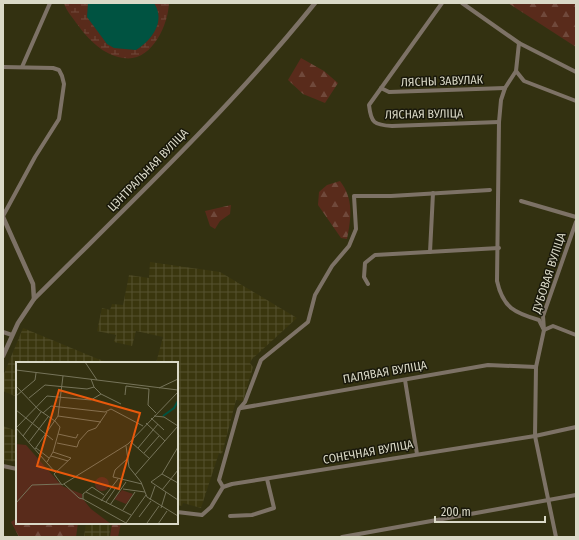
<svg xmlns="http://www.w3.org/2000/svg" width="579" height="540" viewBox="0 0 579 540" font-family="'Fira Sans Condensed',sans-serif">
  <style>
    .industrial { fill: url(#industrial-grid) }
    .forest { fill: url(#forest-firs) }
    .wetland { fill: url(#wetland-marsh) }
    .water { fill: #005341 }
    .lines { fill: none; stroke-linecap: round; stroke-linejoin: round }
    .minor { stroke: #7d7266; stroke-width: 4 }
    .tertiary { stroke: #7d7266; stroke-width: 4.5 }
    .labels { text-anchor: middle; dominant-baseline: central; stroke-width: 3; stroke-linejoin: round; paint-order: stroke }
    .street-label { font-size: 12px; fill: #dad9c7; stroke: #19180b }
    .inset-river { fill: none; stroke: #005341; stroke-width: 2 }
    .inset-road { fill: none; stroke: #76745a; stroke-width: 1 }
    .view { fill: #e8590c; fill-opacity: 0.15; stroke: #e8590c; stroke-width: 2 }
    .inset-edge { fill: none; stroke: #dad9c7; stroke-width: 2 }
  </style>
  <defs>
    <pattern id="industrial-grid" width="8" height="8" patternUnits="userSpaceOnUse"><rect width="8" height="8" fill="#3a360e"/><path d="M0 4h8M4 0v8" fill="none" stroke="#565230"/></pattern>
    <pattern id="forest-firs" width="22" height="20" patternUnits="userSpaceOnUse"><rect width="22" height="20" fill="#592b1b"/><path d="M5 1l3.5 6h-7zM16 11l3.5 6h-7z" fill="#70493b"/></pattern>
    <pattern id="wetland-marsh" width="20" height="14" patternUnits="userSpaceOnUse"><rect width="20" height="14" fill="#592b1b"/><path d="M1 5h8M5 5V1M11 12h8M15 12V8" fill="none" stroke="#70493b"/></pattern>
  </defs>
  <rect width="100%" height="100%" fill="#333111"/>
  <!-- industrial -->
  <g class="industrial">
    <polygon points="150,262 220,272 297,318 252,359 250,363 253,367 243,401 236,400 222,454 219,453 201,508 183,503 182,506 177,505 177,363 156,363 163,337 136,331 132,346 114,342 116,335 97,331 102,308 110,310 112,304 123,305 129,275 149,278"/>
    <polygon points="23,328 98,359 111,363 17,363 17,397 3,391 3,376"/>
    <polygon points="3,426 17,431 17,462 3,460"/>
    <polygon points="86,523 111,523 109,537 84,537"/>
  </g>
  <!-- forest -->
  <g class="forest">
    <polygon points="508,3 576,3 576,47"/>
    <polygon points="301,58 324,71 338,83 325,103 303,94 288,80"/>
    <path d="M340 181C354 199 351 218 347 239L341 238 318 205 319 192 327 185Z"/>
    <polygon points="231,205 230,214 220,221 215,229 210,226 205,211"/>
    <polygon points="17,518 17,523 78,523 76,537 19,537 11,522"/>
    <polygon points="112,523 121,523 118,537 110,537"/>
  </g>
  <!-- wetland -->
  <path class="wetland" d="M64 3H169C168 26 151 63 123 58 103 55 88 39 77 24 73 18 66 11 64 3Z"/>
  <!-- water -->
  <path class="water" d="M88 3H154C166 21 152 40 136 50L114 48 107 44 87 17Z"/>
  <g class="lines">
    <!-- minor -->
    <g class="minor">
      <path d="M442 3 369 105C371 123 374 125 392 126L499 122"/>
      <polyline points="462,3 519,43 576,72"/>
      <path d="M519 43 516 71 505 88 501 100 499 122 497 281C503 308 515 313 539 320L544 330 553 326 576 335"/>
      <polyline points="3,67 53,68 59,70 62,76 64,84 59,119 35,157 3,216"/>
      <polyline points="22,67 50,3"/>
      <polyline points="516,71 524,81 576,101"/>
      <polyline points="381,88 389,92 505,88"/>
      <polyline points="521,201 576,217"/>
      <polyline points="430,252 433,193"/>
      <polyline points="368,284 364,277 365,263 375,255 499,248"/>
      <polyline points="3,332 12,335"/>
      <polyline points="405,380 417,454"/>
      <polyline points="241,408 488,365 536,367"/>
      <polyline points="3,466 17,469"/>
      <polyline points="223,487 219,480 239,409 245,402 261,360 308,322 315,295 332,266 349,246 356,229 354,196 391,196 490,190"/>
      <polyline points="177,512 202,515 211,507 223,487 232,484 535,436 576,427"/>
      <polyline points="230,516 252,515 274,508 267,479"/>
      <polyline points="342,537 576,495"/>
      <polyline points="556,537 535,436 536,367 544,330 543,316 576,222"/>
    </g>
    <!-- tertiary -->
    <g class="tertiary">
      <polyline points="3,217 33,284 34,299"/>
      <path d="M3 356 18 323 34 299C130 203 230 109 315 3"/>
    </g>
  </g>
  <g class="labels">
    <!-- street labels -->
    <g class="street-label">
      <text transform="translate(442 81) rotate(-2)">ЛЯСНЫ ЗАВУЛАК</text>
      <text transform="translate(424 114) rotate(-1)">ЛЯСНАЯ ВУЛІЦА</text>
      <text transform="translate(148 170) rotate(-46)">ЦЭНТРАЛЬНАЯ ВУЛІЦА</text>
      <text transform="translate(549 273) rotate(-72)">ДУБОВАЯ ВУЛІЦА</text>
      <text transform="translate(385 372) rotate(-10)">ПАЛЯВАЯ ВУЛІЦА</text>
      <text transform="translate(368 452) rotate(-10)">СОНЕЧНАЯ ВУЛІЦА</text>
    </g>
  </g>
  <!-- overview -->
  <g transform="translate(16 362)">
    <rect width="162" height="162" fill="#333111"/>
    <path d="M106 128 117 132 110 142 98 137Z" fill="#592b1b"/>
    <path d="M0 82 10 83 46 124 66 132V136L75 147 95 162H0Z" fill="#592b1b"/>
    <path d="M79 122a7 7 0 1 1 14 0a7 7 0 1 1-14 0Z" fill="#592b1b"/>
    <path class="inset-river" d="M147 54 158 46 162 39"/>
    <path class="inset-road" d="M69 0 81 18 162 28M0 8 81 18M75 17 78 25 85 32 105 42M0 24 23 48 39 59 44 65 37 90 31 100M143 26 162 17M133 27 132 43 140 51M109 33 110 24 133 27M0 34 19 18 20 11M13 36 29 23 71 27 78 25M0 48 37 78M27 51 35 44 89 50 95 47 127 64M42 54 85 60M138 54 148 55 162 64M135 56 148 68M130 61 149 79M0 66 31 34 75 38 85 32M0 66 39 110M42 72 60 76 62 72M7 74 25 50M13 80 32 55M115 80 134 97M41 81 61 85 63 79 72 69 80 66 91 50M110 84 113 105 125 120 131 135 162 154M162 85 146 112 135 120 162 138M20 86 33 96M122 86 142 62M19 87 42 54 47 14M37 90 55 96 38 112 46 123M128 91 143 74M35 94 52 99M111 97 99 108 97 115 126 122M146 112 162 121M119 113 162 64M48 122 63 136 67 137M46 123 112 82 162 30M107 127 129 130M146 128 162 108M70 130 115 153M88 133 76 125 67 132V137L110 161 130 133M134 138 139 124M85 139 102 117M90 140 99 127M0 141 16 123 45 122M94 143 110 120M145 146 150 130M107 148 119 130M123 155 135 139M131 161 143 144M142 162 151 149"/>
    <path class="view" d="M43 28 124 51 103 127 21 104Z"/>
    <rect width="162" height="162" class="inset-edge"/>
  </g>
  <!-- border -->
  <rect width="579" height="540" fill="none" stroke="#dad9c7" stroke-width="8"/>
  <!-- scale -->
  <path d="M435 516v6h110v-6" fill="none" stroke="#dad9c7" stroke-width="2"/>
  <text x="441" y="516" font-size="12" fill="#dad9c7" stroke="#19180b" stroke-width="3" paint-order="stroke">200 m</text>
</svg>
